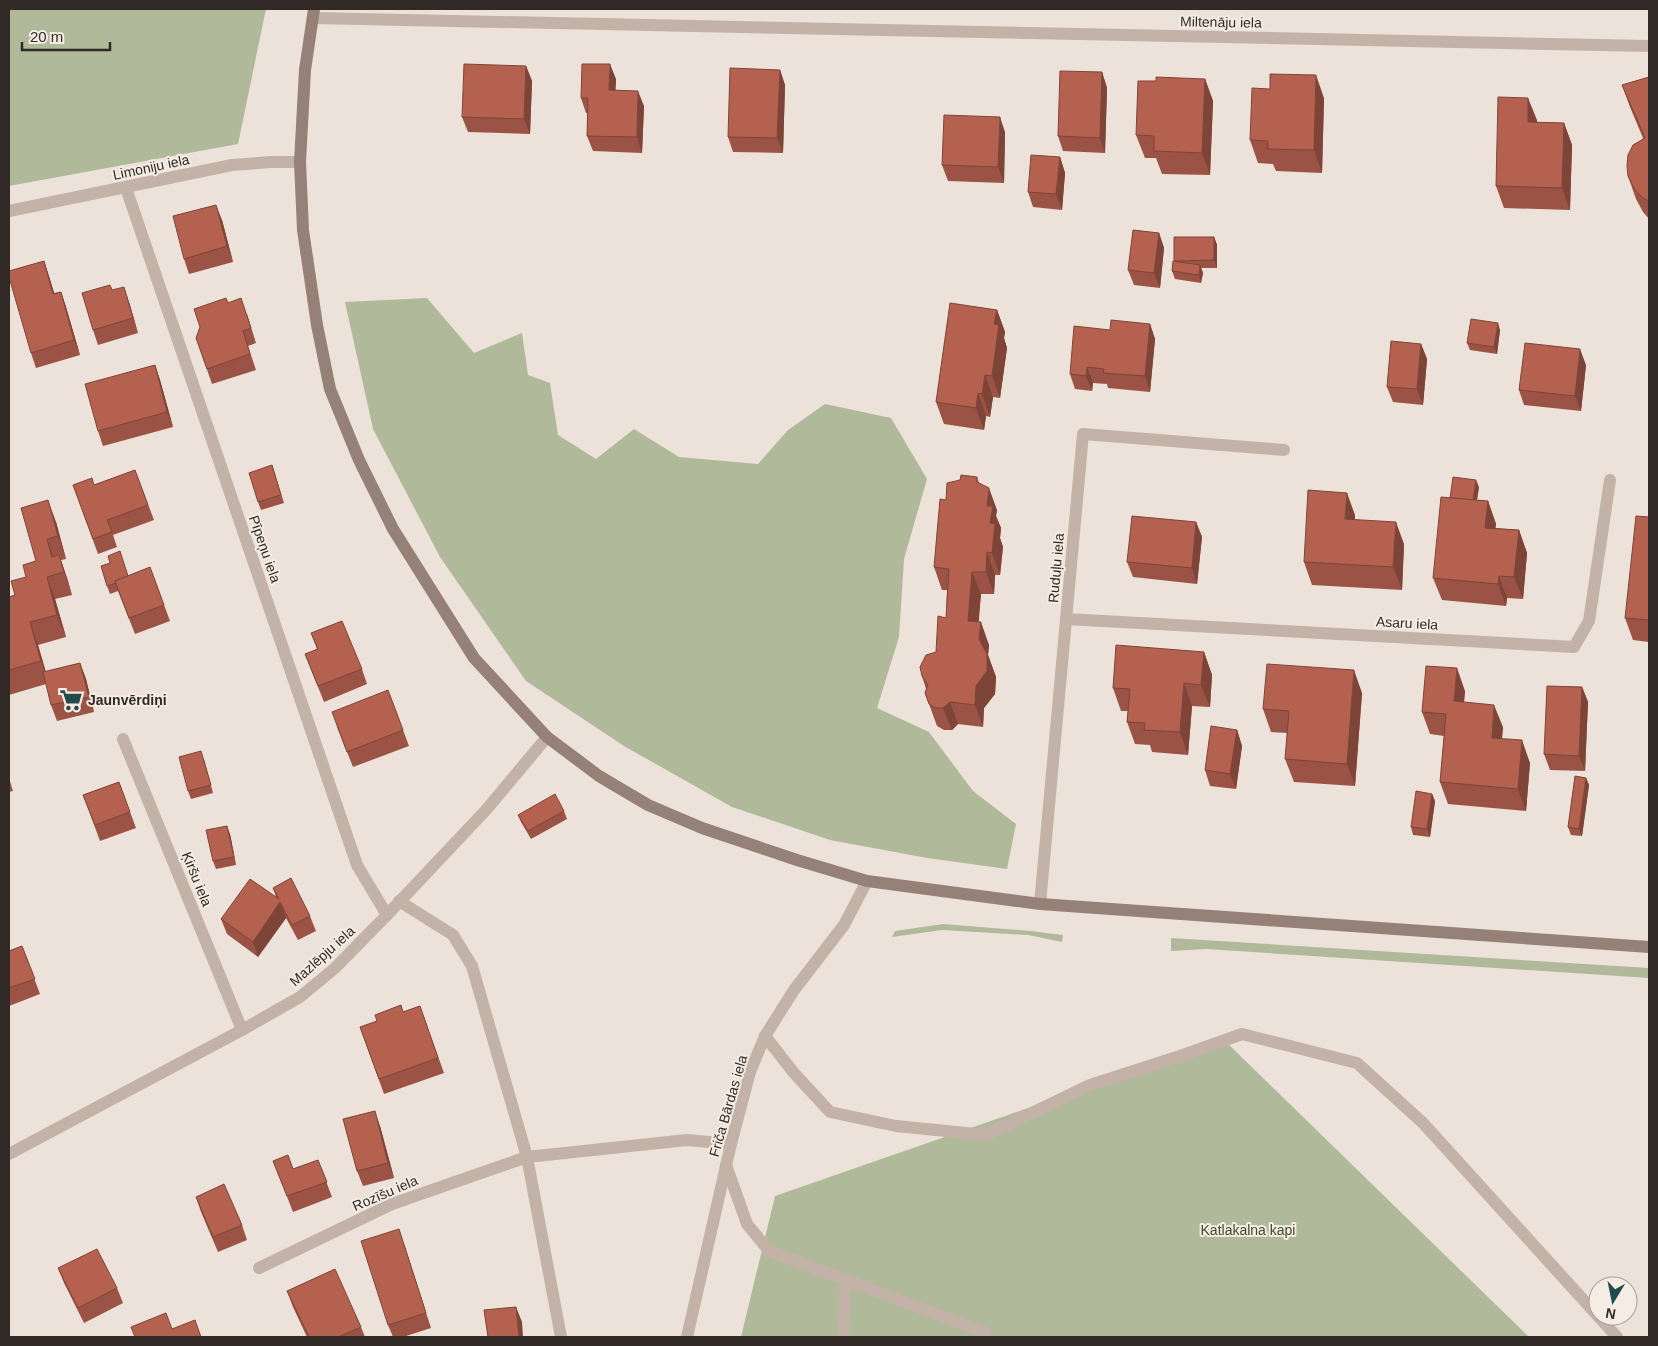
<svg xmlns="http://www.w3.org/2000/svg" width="1658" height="1346" viewBox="0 0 1658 1346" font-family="Arial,sans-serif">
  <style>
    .green { fill: #b1b99b }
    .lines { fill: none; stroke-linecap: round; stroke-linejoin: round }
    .lane { stroke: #c3b2a7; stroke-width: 12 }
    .street { stroke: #c3b2a7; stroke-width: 12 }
    .secondary { stroke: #968179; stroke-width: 12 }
    .wall { fill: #9b5345 }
    .shaded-wall { fill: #7e4438 }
    .building { fill: #b46150; stroke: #7e4438 }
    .labels { text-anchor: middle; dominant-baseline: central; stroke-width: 4; stroke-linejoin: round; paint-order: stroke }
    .street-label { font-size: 14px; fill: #312926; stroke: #f5ece4 }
    .poi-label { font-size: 14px; font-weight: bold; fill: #312926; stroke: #f5ece4; text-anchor: start }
    .park-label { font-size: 14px; fill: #424b2e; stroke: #f5ece4 }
  </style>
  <rect width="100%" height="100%" fill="#ede2d9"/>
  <!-- green -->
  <g class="green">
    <polygon points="9,9 266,9 238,144 9,186"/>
    <polygon points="427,298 474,353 522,333 528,375 550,383 558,435 596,459 634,429 679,457 758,464 788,430 825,404 891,418 927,479 904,559 899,637 877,708 929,732 973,791 1016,824 1007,869 927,858 830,840 732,807 624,746 526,681 440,557 373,429 345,302"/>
    <polygon points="943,924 1031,931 1063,935 1062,942 1028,935 942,930 892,937 895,931"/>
    <polygon points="1171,938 1649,968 1649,978 1206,949 1171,951"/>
    <polygon points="1224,1040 1529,1337 741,1337 775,1196"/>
  </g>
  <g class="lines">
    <!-- lane -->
    <g class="lane">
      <polyline points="765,1036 794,1073 830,1112 896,1126 986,1135 1090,1085 1183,1055 1242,1034 1357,1063 1423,1123 1617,1337"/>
      <polyline points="726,1165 747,1224 769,1251 984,1332"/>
      <polyline points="843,1337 846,1280"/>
    </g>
    <!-- street -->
    <g class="street">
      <polyline points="313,18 1649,46"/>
      <polyline points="126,188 357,865 387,915"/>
      <polyline points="9,211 232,165 271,162 300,162"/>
      <polyline points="1066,619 1574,647 1589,621 1610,480"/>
      <polyline points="123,739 242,1030"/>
      <polyline points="399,901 453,935 472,966 527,1157 561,1337"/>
      <polyline points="1040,904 1083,434 1284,450"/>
      <polyline points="9,1154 242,1030 300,997 335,968 387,915 486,810 547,737"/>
      <polyline points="259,1268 392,1204 527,1157 687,1140 731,1144"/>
      <polyline points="687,1337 731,1144 750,1072 765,1036 794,990 844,925 867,881"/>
    </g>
    <!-- secondary -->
    <polyline class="secondary" points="314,9 305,70 300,162 303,230 317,325 330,389 359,460 393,529 474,658 547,737 599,776 648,805 702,828 797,860 867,881 1040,904 1649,947"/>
  </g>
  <!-- wall -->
  <g class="wall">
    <polygon points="526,66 532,81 530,134 468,132 462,117"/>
    <polygon points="780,70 785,85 783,153 733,152 728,137"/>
    <polygon points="1102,72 1107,88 1105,153 1063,151 1058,136"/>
    <polygon points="1649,77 1649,219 1643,212 1636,199 1628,176 1643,138 1630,107 1622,85"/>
    <polygon points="616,79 615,90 644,106 642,153 593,151 587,136 588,113 586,113 581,98"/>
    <polygon points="1205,79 1213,101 1210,175 1162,174 1156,158 1145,158 1136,135 1156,81"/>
    <polygon points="1324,98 1322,173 1276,171 1273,164 1258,163 1250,140"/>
    <polygon points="1537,120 1537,122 1564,123 1572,145 1570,210 1504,208 1496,186"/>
    <polygon points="1005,132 1004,183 948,181 942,165"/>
    <polygon points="1060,157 1065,173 1062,210 1033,207 1028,192"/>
    <polygon points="222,220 233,262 189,274 184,259"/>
    <polygon points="1159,233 1164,248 1160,288 1134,285 1128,270"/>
    <polygon points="1214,237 1217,245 1217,268 1201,268 1203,273 1201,283 1175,279 1172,271 1174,261"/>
    <polygon points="44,261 54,293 61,292 66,307 80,355 36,368 31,353"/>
    <polygon points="112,290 129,302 138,333 98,345 93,330"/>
    <polygon points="228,303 247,314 256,343 248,346 256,370 212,384 196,338"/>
    <polygon points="997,310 1005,332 1004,338 1007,348 1000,398 993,397 990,417 986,416 984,430 944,424 936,402"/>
    <polygon points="1150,324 1155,339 1150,392 1108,388 1107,384 1093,383 1092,391 1075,389 1070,374 1110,330"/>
    <polygon points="1500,330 1497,354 1470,350 1467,343"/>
    <polygon points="1421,344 1427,359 1423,405 1393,402 1387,387"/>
    <polygon points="155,365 160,380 173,427 103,446 98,431"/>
    <polygon points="1586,365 1581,411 1524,405 1519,390"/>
    <polygon points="272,465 284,503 261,510 258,502"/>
    <polygon points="135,470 154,520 113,535 117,547 98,554 73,485 94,485"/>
    <polygon points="977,477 979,483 997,510 996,516 1001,528 1000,538 1003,547 1000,575 995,575 994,594 981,594 978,622 989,645 988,655 996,677 995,694 984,708 983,727 958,724 952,730 944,730 937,726 925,693 926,689 922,676 936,652 946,618 947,590 942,590 934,567"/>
    <polygon points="1479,487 1477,500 1488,501 1496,524 1495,528 1519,530 1527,553 1523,599 1507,598 1506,606 1442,600 1433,578 1450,498"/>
    <polygon points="1355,515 1355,520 1404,544 1402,590 1312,585 1304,562"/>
    <polygon points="1649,517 1649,642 1633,640 1625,618"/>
    <polygon points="56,522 66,559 61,560 67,578 72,595 55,599 66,637 38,645 46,672 80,663 86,679 94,712 57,721 51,705 46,684 9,695 9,597 15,595 36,561"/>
    <polygon points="1196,522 1202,537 1197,584 1133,577 1127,562"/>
    <polygon points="150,567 170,621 135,634 118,591 110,594 107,586 128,576"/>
    <polygon points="311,633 362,669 367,684 324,702 305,654 317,649"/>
    <polygon points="1204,652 1212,675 1210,707 1192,706 1188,755 1152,752 1150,745 1135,744 1127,722 1128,711 1121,711 1113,688"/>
    <polygon points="1582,687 1588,702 1585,771 1550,770 1544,754"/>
    <polygon points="388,690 409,746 353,767 337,727"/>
    <polygon points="1465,691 1464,702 1503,727 1502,738 1530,763 1526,811 1448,804 1440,782 1444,736 1430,734 1422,712"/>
    <polygon points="1362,693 1355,786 1294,782 1285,759 1287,733 1271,732 1263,709"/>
    <polygon points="1237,730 1242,746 1236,789 1210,786 1205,770"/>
    <polygon points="204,759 213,793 191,799 188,791"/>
    <polygon points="9,778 13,791 9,792"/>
    <polygon points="1586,778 1589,785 1582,836 1571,835 1568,827"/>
    <polygon points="119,782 136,828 100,841 83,795"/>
    <polygon points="1432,794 1435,801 1430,837 1413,835 1411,827"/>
    <polygon points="564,811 567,819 531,839 521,822 518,815"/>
    <polygon points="230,834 236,865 216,869 213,861"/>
    <polygon points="273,888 310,916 316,931 298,940 286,918 258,957 227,934 221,919 276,897"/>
    <polygon points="22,946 40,994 9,1006 9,951"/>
    <polygon points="420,1006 444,1073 384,1094 360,1027"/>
    <polygon points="380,1126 394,1178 363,1186 357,1171"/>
    <polygon points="318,1160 332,1197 293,1212 273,1161 293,1169"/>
    <polygon points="196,1197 242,1225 247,1240 218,1252 201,1212"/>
    <polygon points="404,1244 431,1328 403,1337 393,1337 388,1325"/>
    <polygon points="58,1268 117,1288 123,1303 84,1323 64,1283"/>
    <polygon points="287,1291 361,1327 365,1337 307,1337 293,1307"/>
  </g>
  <!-- shaded-wall -->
  <g class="shaded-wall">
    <polygon points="610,64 616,79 615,105 609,90"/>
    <polygon points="526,66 532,81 530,134 524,119"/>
    <polygon points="780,70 785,85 783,153 777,138"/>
    <polygon points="1102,72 1107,88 1105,153 1100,138"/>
    <polygon points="1316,75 1324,98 1322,173 1314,150"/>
    <polygon points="1205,79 1213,101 1210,175 1202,153"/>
    <polygon points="638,91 644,106 642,153 637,137"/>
    <polygon points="1528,98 1537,120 1536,144 1528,122"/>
    <polygon points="1000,117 1005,132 1004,183 998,167"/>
    <polygon points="1564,123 1572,145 1570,210 1562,188"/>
    <polygon points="1060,157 1065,173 1062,210 1056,194"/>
    <polygon points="216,205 222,220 233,262 227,246"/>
    <polygon points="1159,233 1164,248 1160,288 1154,273"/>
    <polygon points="1214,237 1217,245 1217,268 1214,260"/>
    <polygon points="44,261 49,276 59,309 53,294"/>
    <polygon points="1200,265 1203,273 1201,283 1199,275"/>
    <polygon points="124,287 129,302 138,333 133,318"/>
    <polygon points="61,292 66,307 80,355 74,340"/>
    <polygon points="997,310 1005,332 1004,338 1007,348 1000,398 992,376 994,324"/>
    <polygon points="1498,323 1500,330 1497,354 1494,347"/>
    <polygon points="1150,324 1155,339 1150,392 1145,376"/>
    <polygon points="1421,344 1427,359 1423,405 1417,389"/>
    <polygon points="1580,349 1586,365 1581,411 1575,396"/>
    <polygon points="155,365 160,380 173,427 167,412"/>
    <polygon points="1087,367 1093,383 1092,391 1086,376"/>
    <polygon points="985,375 993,397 990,417 982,394"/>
    <polygon points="978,393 986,416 984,430 976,408"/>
    <polygon points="1476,480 1479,487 1475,512 1472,504"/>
    <polygon points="989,488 997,510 996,516 1001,528 1000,538 1003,547 1000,575 992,553 990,523 987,506"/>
    <polygon points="1347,493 1355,515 1354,542 1345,519"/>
    <polygon points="48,500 56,522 66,559 58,536"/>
    <polygon points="1488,501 1496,524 1493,550 1485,528"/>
    <polygon points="1196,522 1202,537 1197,584 1192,568"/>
    <polygon points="1396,522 1404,544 1402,590 1393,567"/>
    <polygon points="1519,530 1527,553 1523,599 1514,577"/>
    <polygon points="47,539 55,562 52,557"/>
    <polygon points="987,552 995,575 994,594 986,572"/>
    <polygon points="59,555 67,578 72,595 64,572"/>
    <polygon points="972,572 981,594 977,643 968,621"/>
    <polygon points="1499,576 1507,598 1506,606 1498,584"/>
    <polygon points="47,577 55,599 66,637 57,615"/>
    <polygon points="30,622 38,645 49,684 41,661"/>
    <polygon points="981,622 989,645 988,655 996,677 995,694 984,708 983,727 975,705"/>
    <polygon points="1204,652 1212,675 1210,707 1201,685"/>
    <polygon points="80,663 86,679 94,712 89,697"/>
    <polygon points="1457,668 1465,691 1462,724 1454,701"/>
    <polygon points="1354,670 1362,693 1355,786 1347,764"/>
    <polygon points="1184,683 1192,706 1188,755 1180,732"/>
    <polygon points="1582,687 1588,702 1585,771 1579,756"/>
    <polygon points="950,702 958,724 952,730 943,708"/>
    <polygon points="1494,705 1503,727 1500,760 1492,738"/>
    <polygon points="1237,730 1242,746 1236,789 1230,774"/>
    <polygon points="1522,740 1530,763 1526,811 1518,789"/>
    <polygon points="1586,778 1589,785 1582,836 1579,829"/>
    <polygon points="1432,794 1435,801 1430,837 1427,829"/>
    <polygon points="227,826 230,834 236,865 234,857"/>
    <polygon points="280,902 286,918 258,957 253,942"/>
    <polygon points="375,1111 380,1126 394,1178 388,1163"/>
    <polygon points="516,1307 522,1322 523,1337 519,1337"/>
  </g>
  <!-- building -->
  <g class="building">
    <polygon points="464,64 526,66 524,119 462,117"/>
    <polygon points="582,64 610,64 609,90 638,91 637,137 587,136 588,98 581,98"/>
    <polygon points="730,68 780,70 777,138 728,137"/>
    <polygon points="1060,71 1102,72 1100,138 1058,136"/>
    <polygon points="1270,74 1316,75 1314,150 1268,149 1268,141 1250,140 1252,88 1270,89"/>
    <polygon points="1156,77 1205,79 1202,153 1154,151 1154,136 1136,135 1138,81 1156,81"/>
    <polygon points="1649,77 1649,201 1643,198 1635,190 1628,176 1627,166 1628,155 1633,145 1645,138 1622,85"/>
    <polygon points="1498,97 1528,98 1528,122 1564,123 1562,188 1496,186"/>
    <polygon points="944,115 1000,117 998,167 942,165"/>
    <polygon points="1031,155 1060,157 1056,194 1028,192"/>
    <polygon points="216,205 227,246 184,259 173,216"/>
    <polygon points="1133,230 1159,233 1154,273 1128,270"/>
    <polygon points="1174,237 1214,237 1214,260 1174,261"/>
    <polygon points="44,261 53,294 61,292 74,340 31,353 9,277 9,271"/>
    <polygon points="1173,261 1200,265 1199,275 1172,271"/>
    <polygon points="110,285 112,290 124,287 133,318 93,330 82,293"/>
    <polygon points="226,298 228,303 241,298 251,328 243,331 250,354 207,369 196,338 200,327 194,309"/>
    <polygon points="950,303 997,310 994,324 999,325 992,376 985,375 982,394 978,393 976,408 936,402"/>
    <polygon points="1471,319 1498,323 1494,347 1467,343"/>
    <polygon points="1111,320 1150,324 1145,376 1103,373 1104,369 1087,367 1086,376 1070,374 1074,326 1110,330"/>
    <polygon points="1391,341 1421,344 1417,389 1387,387"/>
    <polygon points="1525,343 1580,349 1575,396 1519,390"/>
    <polygon points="155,365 167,412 98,431 85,384"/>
    <polygon points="272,465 281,495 258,502 249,473"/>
    <polygon points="135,470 148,505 107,520 112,532 93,539 73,485 92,478 94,485"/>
    <polygon points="961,475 977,477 977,482 989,488 987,506 993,506 990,523 995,524 992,553 987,552 986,572 972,572 968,621 981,622 979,639 987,654 987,671 976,686 975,705 950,702 943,708 936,708 929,704 925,693 928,685 922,676 920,667 926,655 936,652 938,616 946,618 949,569 934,567 940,499 946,500 947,483 960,480"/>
    <polygon points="1453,477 1476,480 1473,500 1450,498"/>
    <polygon points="1308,490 1347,493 1345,519 1396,522 1393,567 1304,562"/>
    <polygon points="1441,497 1488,501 1485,528 1519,530 1514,577 1499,576 1498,584 1433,578"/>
    <polygon points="48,500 58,536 47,539 52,557 59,555 64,572 47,577 57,615 30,622 41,661 9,670 9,597 15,595 11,581 26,577 23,565 36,561 21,508"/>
    <polygon points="1132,516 1196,522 1192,568 1127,562"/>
    <polygon points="1636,516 1649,517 1649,620 1625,618"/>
    <polygon points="120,551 128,576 115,581 116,583 107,586 101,566 110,563 108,556"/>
    <polygon points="150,567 164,605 129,618 115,581"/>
    <polygon points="342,621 362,669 318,686 305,654 318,649 311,633"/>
    <polygon points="1116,645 1204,652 1201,685 1184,683 1180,732 1144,730 1145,723 1127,722 1130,689 1113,688"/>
    <polygon points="80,663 89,697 51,705 43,672"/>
    <polygon points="1267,664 1354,670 1347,764 1285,759 1289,711 1263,709"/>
    <polygon points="1426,666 1457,668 1454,701 1494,705 1492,738 1522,740 1518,789 1440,782 1446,714 1422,712"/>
    <polygon points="1547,686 1582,687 1579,756 1544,754"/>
    <polygon points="388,690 403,730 347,752 332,712"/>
    <polygon points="1211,726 1237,730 1230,774 1205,770"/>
    <polygon points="201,751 211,785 188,791 179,757"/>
    <polygon points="1575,776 1586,778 1579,829 1568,827"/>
    <polygon points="119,782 130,812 95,825 83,795"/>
    <polygon points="1416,791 1432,794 1427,829 1411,827"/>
    <polygon points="555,794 564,811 528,831 518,815"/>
    <polygon points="227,826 234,857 213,861 206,830"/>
    <polygon points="291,878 310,916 292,925 280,902 253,942 221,919 250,879 279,899 273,888"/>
    <polygon points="22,946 35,979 9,988 9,951"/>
    <polygon points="401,1005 403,1012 420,1006 438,1058 379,1079 360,1027 377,1021 375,1015"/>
    <polygon points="375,1111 388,1163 357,1171 343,1119"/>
    <polygon points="288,1155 293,1169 318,1160 327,1182 287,1196 273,1161"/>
    <polygon points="224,1184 242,1225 213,1237 196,1197"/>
    <polygon points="399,1229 426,1313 388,1325 361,1241"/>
    <polygon points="97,1249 117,1288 78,1308 58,1268"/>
    <polygon points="335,1269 361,1327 338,1337 309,1337 287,1291"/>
    <polygon points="516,1307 519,1337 488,1337 484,1310"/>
    <polygon points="166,1313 172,1329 195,1320 201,1337 135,1337 131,1327"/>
  </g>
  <!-- icons -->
  <defs>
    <symbol id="supermarket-bare" viewBox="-9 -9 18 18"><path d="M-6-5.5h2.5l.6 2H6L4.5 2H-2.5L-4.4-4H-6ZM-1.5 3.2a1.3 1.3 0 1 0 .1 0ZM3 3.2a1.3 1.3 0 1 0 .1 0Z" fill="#224c4c" stroke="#f5ece4" stroke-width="2.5" paint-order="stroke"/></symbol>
  </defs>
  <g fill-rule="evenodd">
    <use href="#supermarket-bare" x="55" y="684" width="32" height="32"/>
  </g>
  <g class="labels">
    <!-- street labels -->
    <g class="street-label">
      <text transform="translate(1221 22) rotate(1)">Miltenāju iela</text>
      <text transform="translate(151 167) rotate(-12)">Limoniju iela</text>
      <text transform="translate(265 549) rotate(71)">Pīpeņu iela</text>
      <text transform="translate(1056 568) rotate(-85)">Ruduļu iela</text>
      <text transform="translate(1407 623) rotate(3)">Asaru iela</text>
      <text transform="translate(197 879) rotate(68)">Ķiršu iela</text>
      <text transform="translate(322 956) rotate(-42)">Mazlēpju iela</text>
      <text transform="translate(728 1106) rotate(-74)">Friča Bārdas iela</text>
      <text transform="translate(385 1193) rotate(-23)">Rozīšu iela</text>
    </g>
    <!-- poi labels -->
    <g class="poi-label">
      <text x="88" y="700">Jaunvērdiņi</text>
    </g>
    <!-- park labels -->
    <g class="park-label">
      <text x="1248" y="1230">Katlakalna kapi</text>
    </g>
  </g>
  <!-- border -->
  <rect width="1658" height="1346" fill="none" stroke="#312926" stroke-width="20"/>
  <!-- north arrow -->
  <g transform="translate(1613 1301) rotate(190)"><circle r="24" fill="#f5ece4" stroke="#a79e98"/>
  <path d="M0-4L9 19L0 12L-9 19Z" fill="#224c4c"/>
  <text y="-8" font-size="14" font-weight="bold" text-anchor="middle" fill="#312926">N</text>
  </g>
  <!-- scale -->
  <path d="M22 42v8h88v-8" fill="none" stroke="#312926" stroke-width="2.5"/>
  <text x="30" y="42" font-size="15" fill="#312926" stroke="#f5ece4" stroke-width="4" paint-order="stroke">20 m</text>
</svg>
